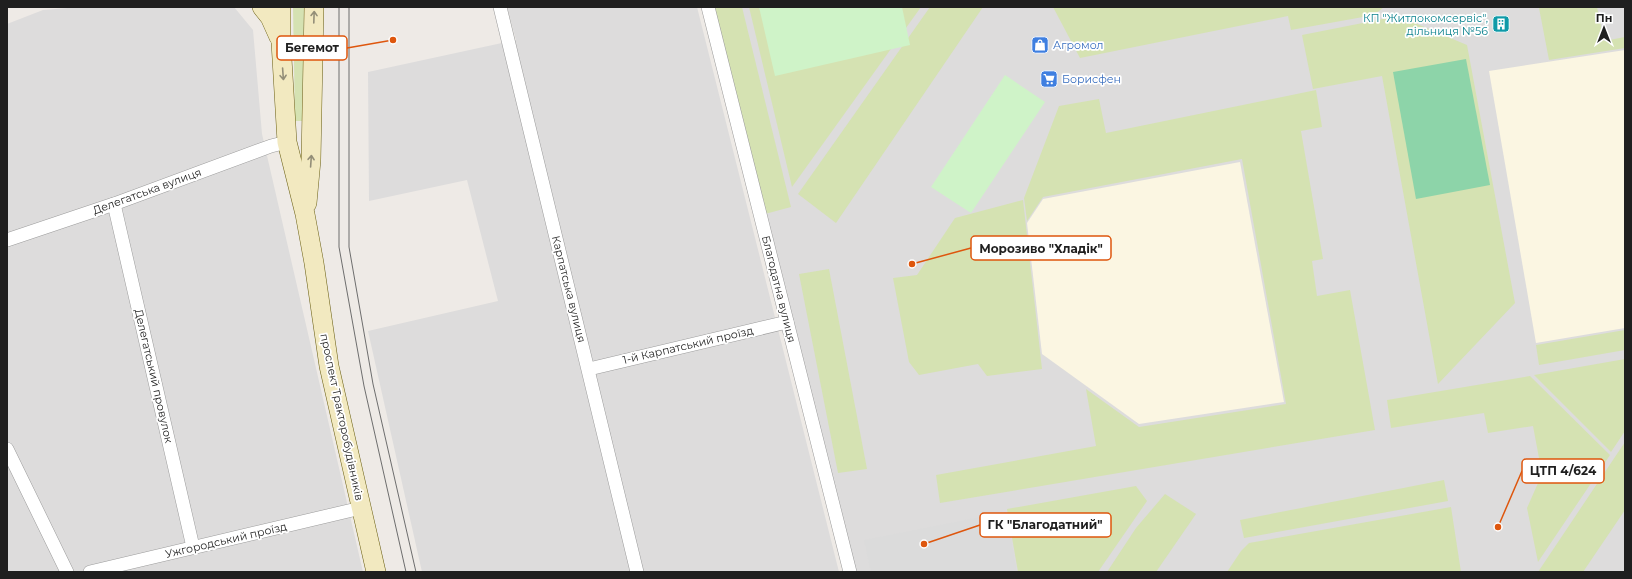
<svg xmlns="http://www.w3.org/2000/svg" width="1632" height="579" viewBox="0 0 1632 579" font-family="Montserrat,sans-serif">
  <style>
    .residential { fill: #dddcdc }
    .education { fill: #fbf6e2 }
    .grass { fill: #d5e2b2 }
    .park { fill: #cff3c8 }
    .pitch { fill: #8dd4a9 }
    .parking { fill: #dbdbdb }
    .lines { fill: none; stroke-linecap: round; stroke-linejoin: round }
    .minor-casing { stroke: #9c9c9c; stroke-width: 14 }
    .secondary-casing { stroke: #6a5f12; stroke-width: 20 }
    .minor { stroke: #fff; stroke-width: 13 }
    .secondary { stroke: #f2e9c0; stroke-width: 19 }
    .tram { stroke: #6d6d6d; stroke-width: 1 }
    .oneway { stroke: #938e78 }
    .labels { text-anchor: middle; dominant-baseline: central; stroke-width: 3.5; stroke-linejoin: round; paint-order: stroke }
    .culture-label { font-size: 11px; fill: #0d838f; stroke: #fff; text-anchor: end }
    .shop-label { font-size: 11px; fill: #366cbe; stroke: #fff; text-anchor: start }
    .street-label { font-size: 11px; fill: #1f1f1f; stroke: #fff }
    .leader { fill: none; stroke: #de560d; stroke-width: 1.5 }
    .callout-dot { fill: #de560d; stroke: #fff; stroke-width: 1.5 }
    .callout { fill: #fff; stroke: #de560d; stroke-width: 1.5 }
    .callout-label { font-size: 12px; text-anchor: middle; font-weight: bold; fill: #1f1f1f }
  </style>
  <rect width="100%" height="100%" fill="#eeeae6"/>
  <!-- residential -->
  <g class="residential">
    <polygon points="80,7 234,7 253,30 262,134 363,572 7,572 7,24 43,10"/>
    <polygon points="507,7 697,7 839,572 422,572 368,331 498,301 467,180 369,201 368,72 516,40"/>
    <polygon points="708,7 1625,7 1625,572 849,572"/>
  </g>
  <!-- education -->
  <g class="education">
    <polygon points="1625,50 1625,328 1536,343 1489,71"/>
    <polygon points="1240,162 1284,402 1139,424 1042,354 1027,223 1043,199"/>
  </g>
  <!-- grass -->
  <g class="grass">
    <polygon points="293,7 304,7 302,121 295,121"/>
    <polygon points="712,7 742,7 791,207 765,214"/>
    <polygon points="749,7 921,7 792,187"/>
    <polygon points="930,7 983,7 836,223 798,194"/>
    <polygon points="1053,7 1384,7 1374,15 1291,30 1288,16 1080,58"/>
    <polygon points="1543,7 1597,7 1604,41 1625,37 1625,48 1549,60 1539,8"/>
    <polygon points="1398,16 1467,45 1515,303 1438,384 1382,76 1313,89 1302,35"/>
    <polygon points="1316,90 1322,127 1301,131 1323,259 1312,261 1317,296 1350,290 1375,430 940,503 936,475 1096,446 1086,389 1139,427 1286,404 1242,159 1043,197 1027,221 1024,198 1059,106 1099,99 1106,133"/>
    <polygon points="1023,200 1042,369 987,376 978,364 919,375 909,362 893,278 917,275 955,218"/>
    <polygon points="829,269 867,469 838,473 799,274"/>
    <polygon points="1625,330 1625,350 1539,365 1536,345"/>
    <polygon points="1625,359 1625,431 1611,452 1534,375"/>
    <polygon points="1530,376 1610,455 1538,562 1527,508 1542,474 1533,426 1488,433 1484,413 1391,428 1387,400"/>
    <polygon points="1625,442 1625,510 1583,572 1538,572"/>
    <polygon points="1444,480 1448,501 1244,538 1240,520"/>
    <polygon points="1136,486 1147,501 1098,572 1018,572 1007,509"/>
    <polygon points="1165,494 1196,514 1156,572 1107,572 1136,528"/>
    <polygon points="1451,507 1461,572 1227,572 1241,551 1249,543"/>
  </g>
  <!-- park -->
  <g class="park">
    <polygon points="759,7 902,7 910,45 775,76"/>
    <polygon points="1005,75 1045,102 971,213 931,187"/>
  </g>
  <!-- pitch -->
  <polygon class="pitch" points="1466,59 1490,185 1416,199 1393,72"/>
  <!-- parking -->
  <polygon class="parking" points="1006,512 1017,572 871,572 864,540"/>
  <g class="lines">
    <defs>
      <g id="minor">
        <polyline points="500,7 637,572"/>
        <polyline points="708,7 850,572"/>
        <polyline points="114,204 193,547"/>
        <polyline points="7,240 114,204 271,146 287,142"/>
        <polyline points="589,369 787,322"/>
        <polyline points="7,449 67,572"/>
        <polyline points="90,572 361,508"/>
      </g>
      <g id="secondary">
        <polyline points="262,7 270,17 279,37"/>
        <polyline points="281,7 281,42 287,142 305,214 314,263 329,366 376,572"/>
        <polyline points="307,203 311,160 314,7"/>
      </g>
    </defs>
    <!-- minor casing -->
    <use href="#minor" class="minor-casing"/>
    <!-- secondary casing -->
    <use href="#secondary" class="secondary-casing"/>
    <!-- minor -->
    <use href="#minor" class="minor"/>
    <!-- secondary -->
    <use href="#secondary" class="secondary"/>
    <!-- tram -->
    <g class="tram">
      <polyline points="339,7 339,247 364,386 406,572"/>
      <polyline points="349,7 349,247 373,384 416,572"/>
    </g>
  </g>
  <!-- one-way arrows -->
  <defs><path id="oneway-shaft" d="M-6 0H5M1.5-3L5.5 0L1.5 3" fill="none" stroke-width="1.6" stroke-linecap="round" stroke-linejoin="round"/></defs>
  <g class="oneway">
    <use href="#oneway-shaft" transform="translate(314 17) rotate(-88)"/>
    <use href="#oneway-shaft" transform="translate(283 74) rotate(86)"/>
    <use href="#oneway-shaft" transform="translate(311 161) rotate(-86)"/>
  </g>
  <!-- icons -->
  <defs>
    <symbol id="building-square" viewBox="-11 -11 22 22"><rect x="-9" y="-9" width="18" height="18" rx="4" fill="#0f9aa8" stroke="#fff"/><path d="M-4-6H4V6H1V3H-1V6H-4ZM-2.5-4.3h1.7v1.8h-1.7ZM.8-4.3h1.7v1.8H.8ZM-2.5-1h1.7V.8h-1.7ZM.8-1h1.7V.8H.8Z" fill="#fff"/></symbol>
    <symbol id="shop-square" viewBox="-11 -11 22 22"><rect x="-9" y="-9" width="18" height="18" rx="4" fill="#3f7fe0" stroke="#fff"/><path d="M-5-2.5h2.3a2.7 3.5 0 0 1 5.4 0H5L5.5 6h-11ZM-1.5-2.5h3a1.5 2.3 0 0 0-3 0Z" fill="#fff"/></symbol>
    <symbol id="supermarket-square" viewBox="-11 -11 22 22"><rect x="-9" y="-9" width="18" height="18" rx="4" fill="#3f7fe0" stroke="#fff"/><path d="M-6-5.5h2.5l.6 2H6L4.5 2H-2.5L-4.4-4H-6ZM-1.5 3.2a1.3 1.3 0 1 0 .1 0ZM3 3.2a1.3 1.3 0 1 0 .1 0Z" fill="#fff"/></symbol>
  </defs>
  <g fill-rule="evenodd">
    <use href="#building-square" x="1491" y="14" width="20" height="20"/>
    <use href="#shop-square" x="1030" y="35" width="20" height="20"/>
    <use href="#supermarket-square" x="1039" y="69" width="20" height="20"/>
  </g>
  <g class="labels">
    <!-- culture labels -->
    <g class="culture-label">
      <text x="1488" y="18">КП "Житлокомсервіс",<tspan x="1488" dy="13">дільниця №56</tspan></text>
    </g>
    <!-- shop labels -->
    <g class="shop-label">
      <text x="1053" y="45">Агромол</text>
      <text x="1062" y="79">Борисфен</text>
    </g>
    <!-- street labels -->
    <g class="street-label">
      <text transform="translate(147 191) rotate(-20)">Делегатська вулиця</text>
      <text transform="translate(569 289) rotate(76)">Карпатська вулиця</text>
      <text transform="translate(779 289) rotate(76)">Благодатна вулиця</text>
      <text transform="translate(688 345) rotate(-13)">1-й Карпатський проїзд</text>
      <text transform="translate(154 376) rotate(77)">Делегатський провулок</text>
      <text transform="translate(342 417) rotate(78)">проспект Тракторобудівників</text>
      <text transform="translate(226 540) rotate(-13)">Ужгородський проїзд</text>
    </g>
  </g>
  <!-- callouts -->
  <path class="leader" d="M393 40L347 48M912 264L971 248M1498 527L1522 471M924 544L980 525"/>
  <g class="callout-dot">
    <circle cx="393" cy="40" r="4"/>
    <circle cx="912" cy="264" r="4"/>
    <circle cx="1498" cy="527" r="4"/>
    <circle cx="924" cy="544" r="4"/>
  </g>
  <g class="callout">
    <rect x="277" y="36" width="70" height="24" rx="4"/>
    <rect x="971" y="236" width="140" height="24" rx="4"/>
    <rect x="1522" y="459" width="82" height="24" rx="4"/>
    <rect x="980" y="513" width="131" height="24" rx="4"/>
  </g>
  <g class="callout-label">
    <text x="312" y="52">Бегемот</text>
    <text x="1041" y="253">Морозиво "Хладік"</text>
    <text x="1563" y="475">ЦТП 4/624</text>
    <text x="1045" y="529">ГК "Благодатний"</text>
  </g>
  <!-- border -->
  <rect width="1632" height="579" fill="none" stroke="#1f1f1f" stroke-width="16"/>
  <!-- north arrow -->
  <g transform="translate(1604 28)" stroke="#ffffff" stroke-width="3" paint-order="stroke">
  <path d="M0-3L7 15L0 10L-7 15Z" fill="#1f1f1f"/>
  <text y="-6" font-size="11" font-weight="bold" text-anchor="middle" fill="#1f1f1f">Пн</text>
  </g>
</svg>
